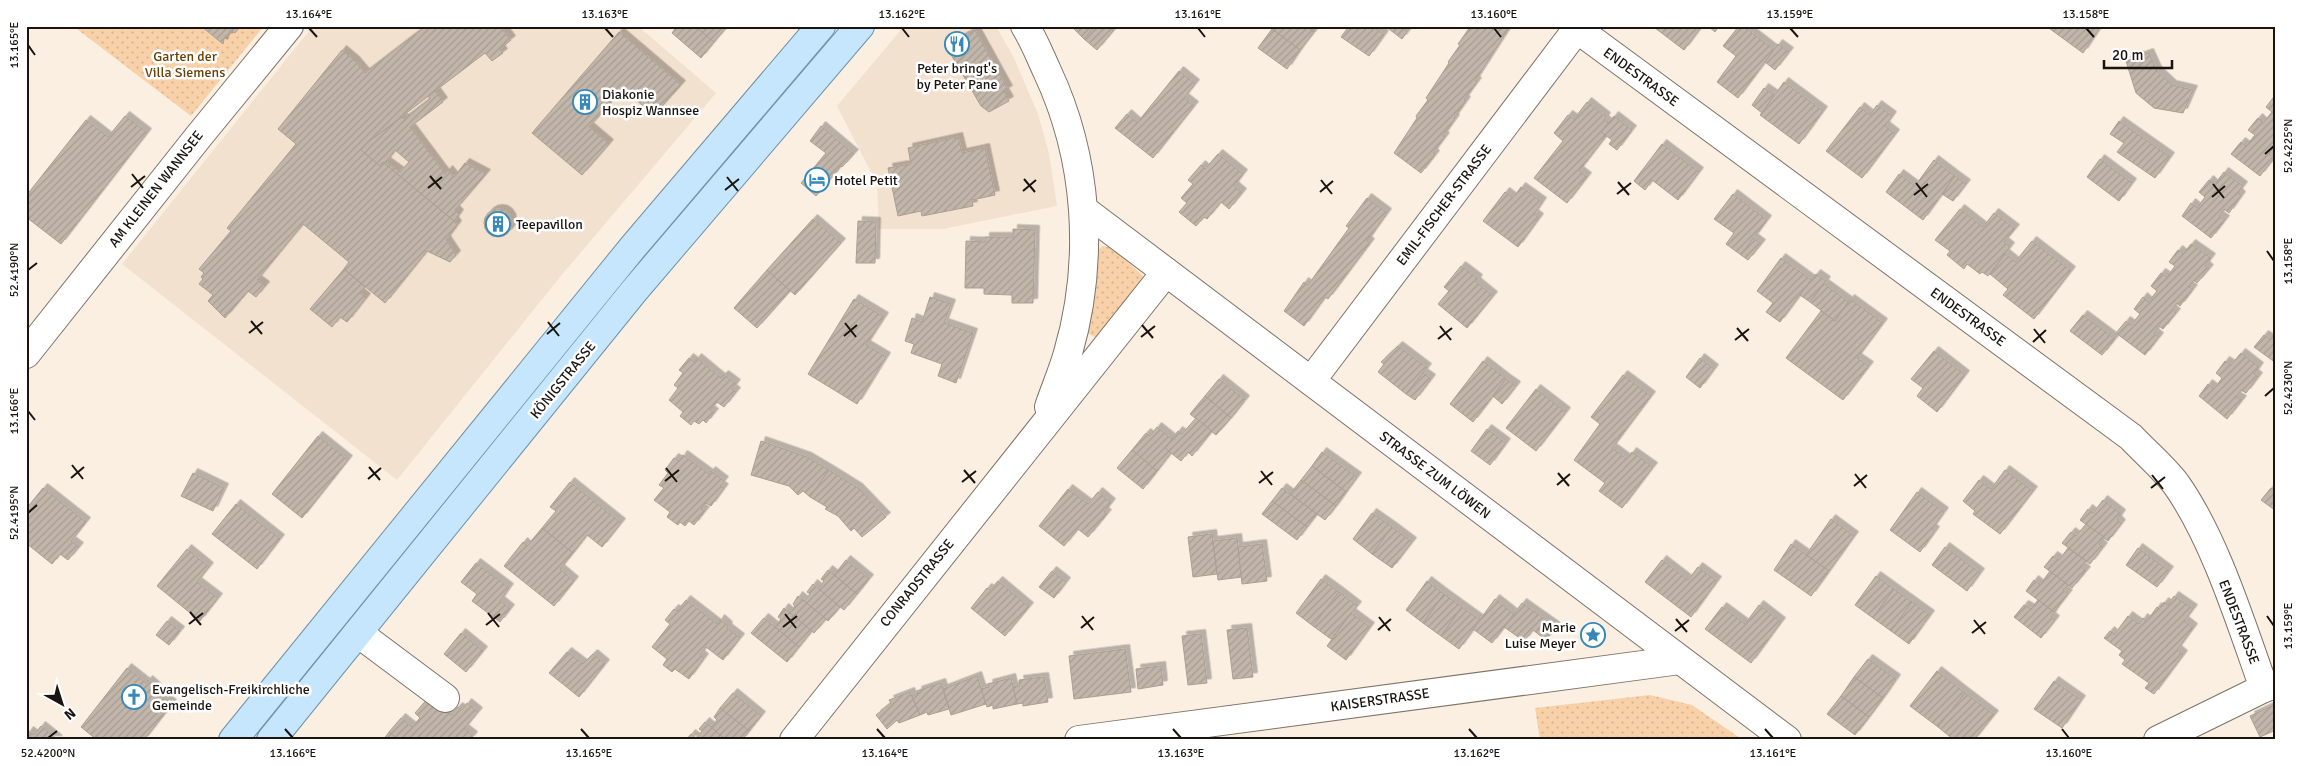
<svg xmlns="http://www.w3.org/2000/svg" width="2302" height="766" viewBox="0 0 2302 766" font-family="Signika,sans-serif">
  <style>
    .built { fill: #f3e1cf }
    .green { fill: url(#green-dots) }
    .building { fill: url(#building-hatch); stroke: #ab9f93; fill-rule: evenodd; filter: url(#shadow) }
    .lines { fill: none; stroke-linecap: round; stroke-linejoin: round }
    .minor-casing { stroke: #7e7368; stroke-width: 30 }
    .major-casing { stroke: #6f92a9; stroke-width: 30 }
    .minor { stroke: #fff; stroke-width: 28 }
    .major { stroke: #c5e6fd; stroke-width: 28 }
    .ticks { fill: none; stroke: #191410; stroke-width: 2 }
    .labels { text-anchor: middle; dominant-baseline: central; stroke-width: 5; stroke-linejoin: round; paint-order: stroke }
    .park-label { font-size: 14px; fill: #694006; stroke: #fff }
    .poi-label { font-size: 14px; fill: #191410; stroke: #fff; text-anchor: start }
    .street-label { font-size: 14px; fill: #191410; stroke: #fff }
    .neatline { fill: none; stroke: #191410; stroke-width: 2 }
    .ticks-label { font-size: 12px; text-anchor: middle; fill: #191410 }
  </style>
  <defs>
    <pattern id="green-dots" width="8" height="8" patternUnits="userSpaceOnUse" patternTransform="scale(1.25)"><rect width="8" height="8" fill="#f8d1a8"/><path d="M2 2h.1M6 6h.1" fill="none" stroke="#d4b390" stroke-width="1.8" stroke-linecap="round"/></pattern>
    <pattern id="building-hatch" width="6" height="6" patternUnits="userSpaceOnUse" patternTransform="scale(1.25)"><rect width="6" height="6" fill="#c2b6aa"/><path d="M-1 1l2-2M0 6l6-6M5 7l2-2" fill="none" stroke="#a69c91"/></pattern>
    <filter id="shadow"><feDropShadow dx="4.5" dy="-4.5" stdDeviation="0" flood-color="#0004"/></filter>
  </defs>
  <rect width="100%" height="100%" fill="#fbefe2"/>
  <!-- built -->
  <g class="built">
    <polygon points="313,26 638,26 716,93 560,277 397,480 122,264"/>
    <polygon points="904,26 996,26 1014,58 1038,114 1049,153 1057,206 943,229 879,229 877,184 837,106"/>
  </g>
  <!-- green -->
  <g class="green">
    <polygon points="73,26 264,26 191,116"/>
    <polygon points="1102,246 1113,248 1147,280 1101,340 1089,334 1087,327 1094,255"/>
    <polygon points="1650,695 1692,705 1743,740 1540,740 1535,708"/>
  </g>
  <!-- building -->
  <g class="building">
    <polygon points="201,26 241,26 235,33 230,30 229,36 224,39 223,44"/>
    <polygon points="426,26 500,26 511,40 500,49 503,53 492,61 485,53 367,143 361,150 380,166 383,162 454,221 457,225 446,240 456,255 450,262 427,251 385,303 344,269 349,262 303,224 257,280 265,286 256,297 248,291 225,318 208,301 213,295 199,284 203,279 201,277 204,273 199,269 231,231 227,228 296,144 278,129 342,50 355,61 365,73"/>
    <polygon points="677,26 695,26 714,42 701,58 672,33"/>
    <polygon points="695,26 727,26 727,27 714,42"/>
    <polygon points="1071,26 1095,26 1084,39"/>
    <polygon points="1095,26 1107,26 1113,31 1097,50 1084,39"/>
    <polygon points="1274,26 1307,26 1314,32 1300,50 1272,29"/>
    <polygon points="1307,26 1318,26 1314,32"/>
    <polygon points="1349,26 1372,26 1384,35 1369,56 1341,37"/>
    <polygon points="1385,26 1400,26 1407,32 1402,39"/>
    <polygon points="1469,26 1506,26 1509,28 1475,81 1477,82 1464,100 1466,101 1454,118 1455,119 1443,136 1445,137 1433,153 1435,155 1421,173 1394,153 1417,118 1416,116 1428,100 1426,98 1449,63 1448,62 1460,45 1458,44 1470,27"/>
    <polygon points="1657,26 1702,26 1684,50 1655,28"/>
    <polygon points="1708,26 1719,26 1715,32"/>
    <polygon points="1739,26 1743,26 1774,50 1738,98 1717,82 1736,56 1723,46"/>
    <polygon points="2046,26 2101,26 2083,53"/>
    <polygon points="1272,29 1300,50 1287,69 1258,48"/>
    <polygon points="975,30 1008,90 1004,92 1009,101 989,112 981,106 946,46"/>
    <polygon points="619,32 681,85 654,115 623,89 589,127 609,144 582,175 532,133"/>
    <polygon points="1778,44 1789,52 1775,70 1765,62"/>
    <polygon points="2149,53 2157,71 2172,85 2193,90 2183,113 2154,108 2136,93 2126,61"/>
    <polygon points="1179,71 1195,84 1184,98 1194,106 1153,158 1115,128 1127,114 1137,123"/>
    <polygon points="1784,82 1823,111 1799,144 1760,115"/>
    <polygon points="1764,88 1774,95 1762,113 1752,105"/>
    <path d="M435 91 443 102 410 127 445 174 448 170 454 177 465 163 486 174 455 210 459 214 454 221 383 162 380 166 361 150 367 143 402 117 404 119 430 99 428 96ZM395 150 409 162 400 172 386 162Z"/>
    <polygon points="2276,94 2276,149 2274,147 2269,154 2274,158 2260,176 2231,154 2241,142 2246,146 2255,135 2248,130 2258,118 2263,123 2272,112 2266,107"/>
    <polygon points="1587,102 1606,117 1604,120 1608,123 1601,132 1606,136 1579,171 1587,177 1567,203 1534,178 1563,141 1554,133 1568,115 1574,119"/>
    <polygon points="1877,105 1892,116 1885,126 1895,134 1862,178 1826,151 1860,107 1870,115"/>
    <polygon points="125,116 147,133 61,244 26,217 26,196 86,120 108,137"/>
    <polygon points="1614,116 1632,130 1617,150 1609,144 1612,140 1601,132"/>
    <polygon points="2119,121 2170,157 2155,178 2117,152 2124,143 2110,134"/>
    <polygon points="821,126 854,154 842,167 841,166 816,196 801,183 826,153 810,141"/>
    <polygon points="958,137 962,153 985,148 995,195 972,200 973,206 922,216 921,211 898,216 888,168 911,164 908,148"/>
    <polygon points="1662,144 1699,172 1678,200 1652,180 1645,190 1634,181"/>
    <polygon points="1218,154 1243,174 1234,186 1242,193 1229,209 1221,202 1207,219 1204,217 1196,226 1179,212 1187,203 1181,198 1193,184 1188,180 1201,165 1205,169"/>
    <polygon points="2100,159 2132,183 2119,201 2087,177"/>
    <polygon points="1934,160 1955,176 1923,220 1886,192 1899,174 1915,186"/>
    <polygon points="2224,172 2243,186 2238,193 2241,196 2229,213 2224,209 2219,216 2225,220 2211,238 2182,216 2191,203 2197,208 2205,197 2199,192 2209,180 2214,185"/>
    <polygon points="1955,176 1966,184 1953,201 1942,194"/>
    <polygon points="1521,187 1542,202 1534,214 1539,218 1518,247 1483,221 1505,192 1513,198"/>
    <polygon points="1733,194 1767,220 1741,255 1726,244 1734,233 1714,219"/>
    <polygon points="1367,198 1387,213 1367,241 1370,243 1328,299 1325,297 1304,326 1284,311 1304,282 1308,285 1349,228 1346,226"/>
    <circle cx="498" cy="223" r="14"/>
    <polygon points="1960,209 1983,227 1994,213 2015,229 2004,242 2010,247 1988,276 1982,272 1980,274 1967,264 1964,269 1947,255 1950,251 1935,240"/>
    <polygon points="813,219 841,243 795,295 767,270"/>
    <polygon points="858,221 876,222 875,263 856,263"/>
    <polygon points="1013,229 1035,230 1033,303 1012,303 1012,295 984,294 984,288 965,288 966,241 985,242 985,237 1013,237"/>
    <polygon points="1753,238 1761,244 1748,260 1741,255"/>
    <polygon points="2032,241 2071,271 2034,319 2003,295 2008,289 1990,274 2005,254 2015,262"/>
    <polygon points="2191,244 2211,258 2205,266 2209,269 2197,283 2194,280 2189,287 2193,289 2180,306 2177,303 2172,310 2176,313 2163,329 2159,326 2154,333 2159,337 2145,355 2116,333 2126,321 2131,325 2140,314 2134,309 2143,297 2148,302 2157,291 2151,286 2161,273 2167,277 2175,266 2169,262 2178,250 2183,254"/>
    <polygon points="1781,258 1811,280 1780,322 1766,312 1773,303 1757,291"/>
    <polygon points="1461,266 1478,279 1476,282 1493,296 1467,328 1438,304 1449,291 1444,287"/>
    <polygon points="344,269 365,287 360,293 366,298 347,322 340,317 332,327 310,309"/>
    <polygon points="767,270 790,291 757,328 734,308"/>
    <polygon points="1816,274 1826,281 1810,302 1800,295"/>
    <polygon points="1824,284 1849,302 1835,321 1810,302"/>
    <polygon points="930,297 951,304 944,323 973,333 956,383 938,376 942,364 911,353 914,344 905,341 912,318 922,322"/>
    <polygon points="854,299 884,317 866,345 886,357 857,404 808,374"/>
    <polygon points="1850,299 1883,323 1857,358 1869,366 1843,400 1786,358 1821,311 1835,321"/>
    <polygon points="2083,315 2115,339 2102,355 2070,331"/>
    <polygon points="2276,331 2276,363 2254,347 2264,335 2270,339"/>
    <polygon points="1398,346 1427,368 1406,394 1378,372 1384,364 1381,362"/>
    <polygon points="1934,351 1965,375 1937,412 1917,396 1923,388 1911,379"/>
    <polygon points="2241,353 2259,367 2254,374 2258,377 2246,393 2241,390 2236,397 2242,400 2227,419 2199,396 2208,384 2214,389 2222,378 2216,373 2225,361 2231,365"/>
    <polygon points="689,358 694,362 697,358 721,378 724,375 736,384 732,389 736,392 724,407 717,402 710,410 714,413 706,423 703,420 699,424 694,421 691,425 680,416 683,412 669,400 678,388 674,385 683,373 679,370"/>
    <polygon points="1700,358 1714,369 1700,388 1686,377"/>
    <polygon points="1483,361 1506,379 1473,422 1450,404"/>
    <polygon points="1423,373 1431,379 1415,400 1406,394"/>
    <polygon points="1623,375 1651,396 1612,448 1627,459 1632,452 1653,467 1622,508 1599,491 1605,483 1574,460 1600,424 1591,417"/>
    <polygon points="1219,379 1245,400 1231,418 1205,396"/>
    <polygon points="1506,379 1516,386 1502,404 1493,396"/>
    <polygon points="1536,389 1566,412 1536,451 1506,428"/>
    <polygon points="1205,396 1231,418 1216,435 1190,414"/>
    <polygon points="1196,418 1212,431 1192,456 1188,452 1181,461 1165,448 1178,431 1182,434"/>
    <polygon points="1157,427 1172,439 1165,448 1171,453 1157,471 1132,450 1146,433 1150,436"/>
    <polygon points="1487,429 1506,443 1490,465 1471,451"/>
    <polygon points="318,436 348,460 302,518 272,494"/>
    <polygon points="761,441 807,457 829,470 810,497 803,491 798,495 789,486 751,475"/>
    <polygon points="1132,450 1157,471 1143,489 1117,468"/>
    <polygon points="1322,452 1357,477 1346,492 1312,466"/>
    <polygon points="683,455 709,474 711,471 724,481 720,486 724,488 711,506 706,503 701,509 705,511 694,525 689,521 685,526 680,522 678,525 667,517 670,512 654,500 664,488 659,485 668,473 665,470 674,458 679,461"/>
    <polygon points="1312,466 1346,492 1336,506 1301,480"/>
    <polygon points="829,470 858,488 886,517 862,537 854,528 851,531 838,516 825,509 827,507 810,497"/>
    <polygon points="2005,470 2033,491 2000,534 1973,514 1975,511 1963,501 1979,480 1991,489"/>
    <polygon points="193,473 224,488 213,511 181,496"/>
    <polygon points="1301,480 1336,506 1325,520 1290,494"/>
    <polygon points="570,482 621,523 602,547 587,535 573,553 542,528 556,511 550,507"/>
    <polygon points="43,488 86,522 71,541 79,547 68,560 60,554 52,564 26,543 26,509"/>
    <polygon points="1282,488 1317,514 1307,527 1272,501"/>
    <polygon points="2271,488 2276,491 2276,511 2261,500"/>
    <polygon points="1068,489 1088,504 1098,492 1111,503 1104,512 1107,514 1088,537 1078,529 1064,546 1039,526"/>
    <polygon points="1917,492 1944,512 1932,529 1935,531 1920,552 1890,530"/>
    <polygon points="2103,500 2121,514 2117,520 2121,524 2108,541 2080,520 2088,509 2093,513"/>
    <polygon points="1272,501 1307,527 1297,540 1262,514"/>
    <polygon points="236,504 280,539 257,569 212,534"/>
    <polygon points="1372,513 1392,527 1372,554 1353,539"/>
    <polygon points="1831,519 1854,536 1829,571 1806,555"/>
    <polygon points="2086,524 2104,537 2099,544 2103,547 2090,564 2062,543 2071,532 2076,536"/>
    <polygon points="1392,527 1412,542 1392,568 1372,554"/>
    <polygon points="542,528 573,553 560,569 574,581 554,606 504,566 523,542 527,546"/>
    <polygon points="1212,534 1217,574 1193,577 1188,537"/>
    <polygon points="1237,538 1242,577 1218,580 1213,541"/>
    <polygon points="1262,544 1267,581 1242,584 1238,547"/>
    <polygon points="1791,544 1829,571 1811,596 1774,570"/>
    <polygon points="1945,547 1980,573 1967,591 1932,565"/>
    <polygon points="2068,548 2086,561 2081,567 2086,571 2072,588 2044,567 2053,556 2059,560"/>
    <polygon points="2138,548 2169,571 2157,587 2126,565"/>
    <polygon points="187,549 209,567 197,582 218,598 200,621 157,586"/>
    <polygon points="846,560 869,579 857,594 834,575"/>
    <polygon points="1662,560 1688,580 1698,567 1717,581 1691,617 1645,582"/>
    <polygon points="476,563 509,588 500,601 510,609 500,622 472,601 477,594 461,582"/>
    <polygon points="828,570 857,594 844,610 818,589 824,581 821,579"/>
    <polygon points="1052,571 1066,582 1054,598 1039,587"/>
    <polygon points="2050,571 2068,585 2063,590 2068,594 2054,612 2026,591 2034,580 2040,585"/>
    <polygon points="1876,576 1894,589 1873,618 1855,605"/>
    <polygon points="1321,579 1339,592 1313,626 1296,613"/>
    <polygon points="998,581 1029,607 1005,636 971,608 987,588 990,590"/>
    <polygon points="1427,581 1444,594 1423,623 1406,610"/>
    <polygon points="813,584 840,607 828,621 804,601 810,594 807,592"/>
    <polygon points="1894,589 1912,602 1891,631 1873,618"/>
    <polygon points="1339,592 1357,606 1331,639 1313,626"/>
    <polygon points="1444,594 1462,607 1441,636 1423,623"/>
    <polygon points="798,596 826,619 814,633 790,613 795,606 793,604"/>
    <polygon points="2174,596 2193,609 2184,621 2193,628 2177,650 2183,655 2154,694 2145,688 2149,683 2122,664 2125,660 2119,655 2122,651 2104,638 2110,631 2114,635 2128,616 2139,624 2143,618 2147,621 2157,607 2159,609 2164,602 2168,605"/>
    <polygon points="1495,599 1514,614 1492,643 1473,629"/>
    <polygon points="686,600 717,624 720,619 728,626 727,628 740,638 723,660 706,647 700,655 704,658 689,679 675,669 672,672 663,665 667,659 652,647 670,624 665,620 674,609 677,611"/>
    <polygon points="2038,600 2054,612 2051,617 2055,620 2041,638 2014,617 2024,605 2031,609"/>
    <polygon points="1912,602 1930,615 1909,644 1891,631"/>
    <polygon points="1522,603 1556,627 1546,640 1533,630 1524,641 1504,627"/>
    <polygon points="1759,605 1781,622 1751,663 1705,629 1722,607 1745,624"/>
    <polygon points="1462,607 1480,620 1459,649 1441,636"/>
    <polygon points="784,608 812,631 799,647 775,627 781,619 778,617"/>
    <polygon points="1351,613 1370,627 1346,660 1327,646"/>
    <polygon points="764,618 799,647 787,662 751,633"/>
    <polygon points="167,621 180,631 169,645 156,635"/>
    <polygon points="1247,628 1253,677 1233,679 1227,630"/>
    <polygon points="461,633 483,651 466,672 444,654"/>
    <polygon points="1201,634 1207,683 1188,685 1182,636"/>
    <polygon points="1125,649 1131,692 1074,699 1069,656"/>
    <polygon points="567,652 583,664 593,654 605,664 579,697 549,673"/>
    <polygon points="1868,659 1896,679 1883,698 1854,677"/>
    <polygon points="1161,666 1163,685 1138,689 1136,669"/>
    <polygon points="127,668 146,683 148,680 156,687 154,690 172,704 144,740 97,740 81,727"/>
    <polygon points="1937,671 1965,693 1938,727 1910,706"/>
    <polygon points="977,676 986,704 951,715 943,689"/>
    <polygon points="1044,677 1048,702 1023,706 1023,703 1017,704 1013,687 1020,685 1019,680"/>
    <polygon points="1854,677 1883,698 1869,717 1841,696"/>
    <polygon points="1011,678 1017,704 993,709 993,705 987,707 981,689 989,687 988,684"/>
    <polygon points="2054,681 2081,700 2062,728 2034,709"/>
    <polygon points="941,683 949,709 928,715 927,712 920,715 912,696 918,693 917,691"/>
    <polygon points="910,692 920,715 899,723 897,720 887,729 876,715 891,703 889,700"/>
    <polygon points="733,693 761,716 749,731 720,708"/>
    <polygon points="1965,693 1994,715 1974,740 1954,740 1938,727"/>
    <polygon points="1841,696 1869,717 1855,735 1827,714"/>
    <polygon points="429,697 451,715 458,707 462,710 467,703 478,712 464,729 473,736 470,740 399,740 389,732 401,718 412,727 420,718 415,713"/>
    <polygon points="2276,704 2276,730 2260,737 2250,716"/>
    <polygon points="720,708 749,731 742,740 726,740 711,727 717,720 714,717"/>
    <polygon points="705,722 711,727 726,740 696,738 702,731 699,729"/>
    <polygon points="41,726 58,740 26,740 26,735 29,731 34,735"/>
    <polygon points="389,732 399,740 383,740"/>
    <polygon points="691,734 696,738 698,740 686,740"/>
  </g>
  <g class="lines">
    <defs>
      <g id="minor">
        <path d="M1025 26C1034 40 1040 56 1047 71 1088 158 1095 260 1068 353 1063 371 1055 389 1049 407"/>
        <path d="M1573 26 2131 437C2145 452 2163 467 2176 484 2215 539 2241 624 2264 688"/>
        <polyline points="1084,210 1787,740"/>
        <polyline points="26,354 199,136 289,26"/>
        <polyline points="1311,381 1577,29"/>
        <polyline points="358,633 445,698"/>
        <polyline points="794,740 1166,272"/>
        <polyline points="1079,740 1680,660"/>
        <polyline points="2158,740 2264,688 2276,684"/>
      </g>
      <g id="major">
        <polyline points="233,740 633,247 821,26"/>
        <polyline points="271,740 634,291 860,26"/>
      </g>
    </defs>
    <!-- minor casing -->
    <use href="#minor" class="minor-casing"/>
    <!-- major casing -->
    <use href="#major" class="major-casing"/>
    <!-- minor -->
    <use href="#minor" class="minor"/>
    <!-- major -->
    <use href="#major" class="major"/>
  </g>
  <!-- ticks -->
  <path class="ticks" d="M309 28 317 37M605 28 613 37M902 28 909 37M1198 28 1205 37M1494 28 1501 37M1790 28 1798 37M2086 28 2094 37M28 45 35 55M2265 154 2274 146M132 174 143 188M430 176 441 189M727 177 738 191M1024 179 1035 192M1321 180 1332 194M1618 182 1629 195M1916 183 1927 197M2213 184 2224 198M131 187 145 176M428 188 442 177M725 190 739 179M1023 191 1036 180M1320 192 1333 181M1617 194 1631 183M1914 195 1928 184M2212 197 2225 186M2267 251 2274 261M28 270 37 263M251 321 262 334M548 322 559 336M845 323 856 337M1142 325 1153 338M1440 326 1451 340M1737 328 1748 341M2034 329 2045 343M249 333 263 322M547 334 560 323M844 336 857 325M1141 337 1155 326M1438 339 1452 328M1735 340 1749 329M2033 342 2046 330M2265 396 2274 388M28 411 35 420M72 465 83 479M369 467 380 480M666 468 677 482M964 470 975 483M1261 471 1272 485M1558 473 1569 486M1855 474 1866 488M2152 475 2163 489M71 478 84 467M368 479 381 468M665 481 679 470M962 482 976 471M1259 483 1273 472M1557 485 1570 474M1854 486 1867 475M2151 488 2165 477M28 513 37 505M190 612 201 625M488 613 499 627M785 614 796 628M1082 616 1093 630M2267 616 2274 626M1379 617 1390 631M1676 619 1687 632M1974 620 1985 634M189 624 203 613M486 625 500 614M783 627 797 616M1081 628 1094 617M1378 630 1391 619M1675 631 1689 620M1972 633 1986 622M285 729 293 738M581 729 589 738M877 729 885 738M1173 729 1181 738M1469 729 1477 738M1765 729 1773 738M2062 729 2069 738M48 738 57 731"/>
  <!-- icons -->
  <defs>
    <symbol id="restaurant-ring" viewBox="-11 -11 22 22"><circle r="9.5" fill="#fff" stroke="#3588b8" stroke-width="1.5"/><path d="M-5-6h1v4h1v-4h1v4h1v-4h1v5L-1.5 .5V6h-2V.5L-5-1ZM5-6V6H3V1.5H1.5Q1.5-4 5-6Z" fill="#3588b8"/></symbol>
    <symbol id="building-ring" viewBox="-11 -11 22 22"><circle r="9.5" fill="#fff" stroke="#3588b8" stroke-width="1.5"/><path d="M-4-6H4V6H1V3H-1V6H-4ZM-2.5-4.3h1.7v1.8h-1.7ZM.8-4.3h1.7v1.8H.8ZM-2.5-1h1.7V.8h-1.7ZM.8-1h1.7V.8H.8Z" fill="#3588b8"/></symbol>
    <symbol id="hotel-ring" viewBox="-11 -11 22 22"><circle r="9.5" fill="#fff" stroke="#3588b8" stroke-width="1.5"/><path d="M-6-4.5h1.5V1H6V5H4.5V3h-9V5H-6ZM-4 0a1.8 1.8 0 1 1 3.6 0ZM.5 0V-2.5h3Q6-2.5 6 0Z" fill="#3588b8"/></symbol>
    <symbol id="sight-ring" viewBox="-11 -11 22 22"><circle r="9.5" fill="#fff" stroke="#3588b8" stroke-width="1.5"/><path d="M0-6L1.8-2.2L6-1.7L2.9 1.2L3.7 5.4L0 3.3L-3.7 5.4L-2.9 1.2L-6-1.7L-1.8-2.2Z" fill="#3588b8"/></symbol>
    <symbol id="church-ring" viewBox="-11 -11 22 22"><circle r="9.5" fill="#fff" stroke="#3588b8" stroke-width="1.5"/><path d="M-1.2-6h2.4v3.5h3.3v2.4h-3.3V6h-2.4V-.1h-3.3v-2.4h3.3Z" fill="#3588b8"/></symbol>
  </defs>
  <g fill-rule="evenodd">
    <use href="#restaurant-ring" x="943" y="30" width="28" height="28"/>
    <use href="#building-ring" x="571" y="88" width="28" height="28"/>
    <use href="#hotel-ring" x="803" y="166" width="28" height="28"/>
    <use href="#building-ring" x="484" y="210" width="28" height="28"/>
    <use href="#sight-ring" x="1579" y="621" width="28" height="28"/>
    <use href="#church-ring" x="120" y="683" width="28" height="28"/>
  </g>
  <g class="labels">
    <!-- park labels -->
    <g class="park-label">
      <text x="185" y="56">Garten der<tspan x="185" dy="16">Villa Siemens</tspan></text>
    </g>
    <!-- poi labels -->
    <g class="poi-label">
      <text x="957" y="68" text-anchor="middle">Peter bringt's<tspan x="957" dy="16">by Peter Pane</tspan></text>
      <text x="602" y="94">Diakonie<tspan x="602" dy="16">Hospiz Wannsee</tspan></text>
      <text x="834" y="180">Hotel Petit</text>
      <text x="516" y="224">Teepavillon</text>
      <text x="1576" y="627" text-anchor="end">Marie<tspan x="1576" dy="16">Luise Meyer</tspan></text>
      <text x="152" y="689">Evangelisch-Freikirchliche<tspan x="152" dy="16">Gemeinde</tspan></text>
    </g>
    <!-- street labels -->
    <g class="street-label">
      <text transform="translate(1641 77) rotate(36)">ENDESTRASSE</text>
      <text transform="translate(156 189) rotate(-52)">AM KLEINEN WANNSEE</text>
      <text transform="translate(1444 205) rotate(-53)">EMIL-FISCHER-STRASSE</text>
      <text transform="translate(1968 317) rotate(36)">ENDESTRASSE</text>
      <text transform="translate(563 380) rotate(-51)">KÖNIGSTRASSE</text>
      <text transform="translate(1435 475) rotate(37)">STRASSE ZUM LÖWEN</text>
      <text transform="translate(917 583) rotate(-51)">CONRADSTRASSE</text>
      <text transform="translate(2239 622) rotate(69)">ENDESTRASSE</text>
      <text transform="translate(1380 700) rotate(-8)">KAISERSTRASSE</text>
    </g>
  </g>
  <!-- border -->
  <rect width="2302" height="766" fill="none" stroke="#ffffff" stroke-width="55"/>
  <!-- north arrow -->
  <g transform="translate(62 704) rotate(141)" stroke="#ffffff" stroke-width="4" paint-order="stroke">
  <path d="M0-4L9 19L0 12L-9 19Z" fill="#191410"/>
  <text y="-8" font-size="14" font-weight="bold" text-anchor="middle" fill="#191410">N</text>
  </g>
  <!-- scale -->
  <path d="M2104 60v8h68v-8" fill="none" stroke="#191410" stroke-width="2.5"/>
  <text x="2112" y="60" font-size="15" fill="#191410" stroke="#ffffff" stroke-width="4" paint-order="stroke">20 m</text>
  <rect x="28" y="28" width="2246" height="710" class="neatline"/>
  <g class="ticks-label">
    <text x="309" y="18">13.164°E</text>
    <text x="605" y="18">13.163°E</text>
    <text x="902" y="18">13.162°E</text>
    <text x="1198" y="18">13.161°E</text>
    <text x="1494" y="18">13.160°E</text>
    <text x="1790" y="18">13.159°E</text>
    <text x="2086" y="18">13.158°E</text>
    <text transform="translate(14 45) rotate(-90)" y="4">13.165°E</text>
    <text transform="translate(2288 146) rotate(-90)" y="4">52.4225°N</text>
    <text transform="translate(2288 261) rotate(-90)" y="4">13.158°E</text>
    <text transform="translate(14 270) rotate(-90)" y="4">52.4190°N</text>
    <text transform="translate(2288 388) rotate(-90)" y="4">52.4230°N</text>
    <text transform="translate(14 411) rotate(-90)" y="4">13.166°E</text>
    <text transform="translate(14 513) rotate(-90)" y="4">52.4195°N</text>
    <text transform="translate(2288 626) rotate(-90)" y="4">13.159°E</text>
    <text x="48" y="757">52.4200°N</text>
    <text x="293" y="757">13.166°E</text>
    <text x="589" y="757">13.165°E</text>
    <text x="885" y="757">13.164°E</text>
    <text x="1181" y="757">13.163°E</text>
    <text x="1477" y="757">13.162°E</text>
    <text x="1773" y="757">13.161°E</text>
    <text x="2069" y="757">13.160°E</text>
  </g>
</svg>
